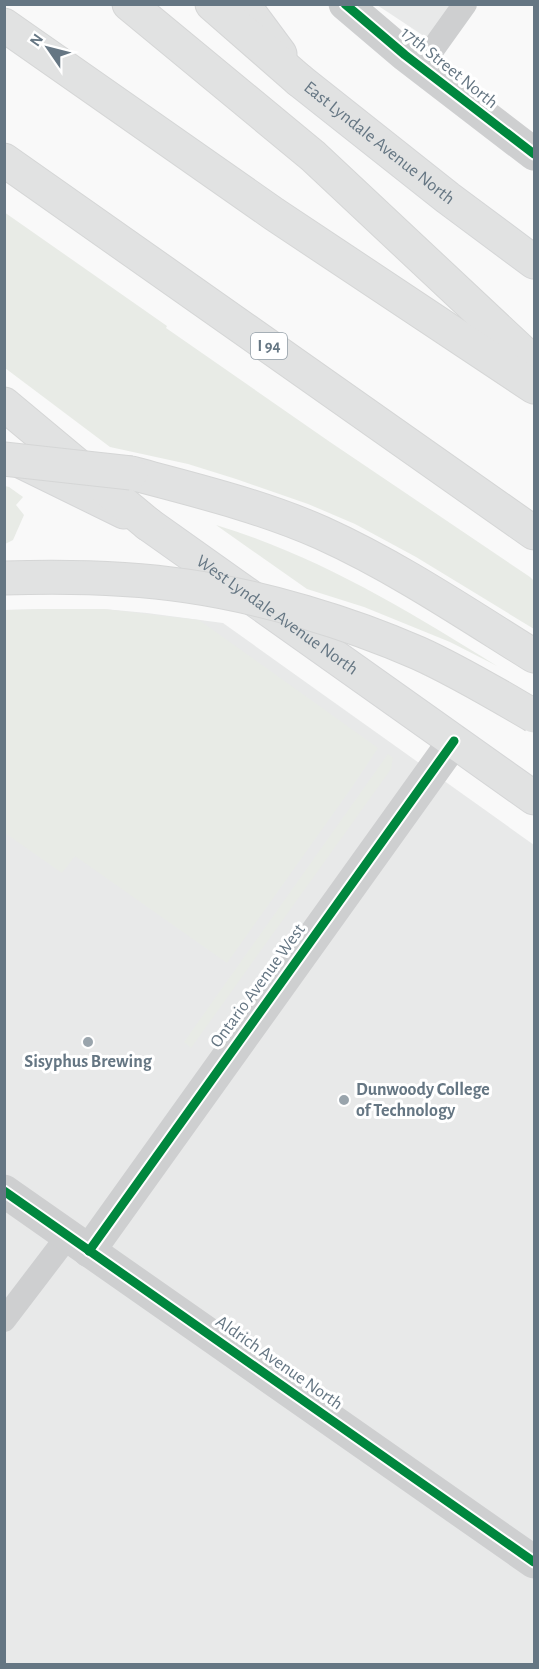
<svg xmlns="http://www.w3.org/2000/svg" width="539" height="1669" viewBox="0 0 539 1669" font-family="'Alegreya Sans',sans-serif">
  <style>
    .built { fill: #e8e9e9 }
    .green { fill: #e8ebe6 }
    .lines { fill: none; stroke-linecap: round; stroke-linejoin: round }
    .secondary-casing { stroke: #d5d6d7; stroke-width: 35 }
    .primary-casing { stroke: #d5d6d7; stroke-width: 35 }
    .highway-casing { stroke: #d5d6d6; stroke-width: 35 }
    .lane { stroke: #cecfd0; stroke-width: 24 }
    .street { stroke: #cecfd0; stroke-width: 33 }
    .secondary { stroke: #e1e2e2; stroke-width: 33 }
    .primary { stroke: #e1e2e2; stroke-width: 33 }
    .highway { stroke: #e1e2e2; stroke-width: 33 }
    .highway-bridge-casing { stroke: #d5d6d6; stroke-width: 35; stroke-linecap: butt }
    .highway-bridge { stroke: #e1e2e2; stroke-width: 33 }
    .cycleway-casing { stroke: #fff; stroke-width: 13 }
    .cycleway { stroke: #00873e; stroke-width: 9 }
    .poi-dot { fill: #99a4ac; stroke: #fff; stroke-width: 2 }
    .labels { text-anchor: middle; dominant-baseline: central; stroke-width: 6; stroke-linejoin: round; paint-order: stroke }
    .shield { fill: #fff; stroke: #939fa8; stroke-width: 1.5 }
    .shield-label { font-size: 16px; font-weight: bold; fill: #657683 }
    .street-label { font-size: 18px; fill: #657683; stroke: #fff }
    .poi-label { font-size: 18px; font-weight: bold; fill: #657683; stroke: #fff }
  </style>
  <rect width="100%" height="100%" fill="#f9f9f9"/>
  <!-- built -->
  <g class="built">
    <polygon points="377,5 455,5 430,40"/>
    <polygon points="47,609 104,609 147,613 223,623 534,845 534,1664 5,1664 5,610"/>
  </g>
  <!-- green -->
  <g class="green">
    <polygon points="4,212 167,326 166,328 330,442 530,577 534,581 534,629 416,557 355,524 308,504 236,479 188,464 110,447 5,368"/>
    <polygon points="5,486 9,487 23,497 16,505 24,515 13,540 5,544"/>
    <path d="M216 525C318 556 407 610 497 666L450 642 364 607 307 589Z"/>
    <polygon points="47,609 104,609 199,620 378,748 350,790 227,963 75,856 62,873 5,833 5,610"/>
    <polygon points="388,754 393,758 391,769 191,1048 184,1042"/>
  </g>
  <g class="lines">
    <defs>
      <g id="secondary">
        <polyline points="243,4 280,54"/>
        <polyline points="22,462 124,512"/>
      </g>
      <g id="primary">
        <path id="s1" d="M299 80 448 198 534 262"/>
        <path id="s2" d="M148 524 534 798"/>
      </g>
      <g id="highway">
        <polyline points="129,4 313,156 534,363"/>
        <polyline points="212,4 299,80"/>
        <polyline points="4,25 274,214 534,387"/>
        <polyline points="4,160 534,533"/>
        <polyline points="4,404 148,524"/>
        <path d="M131 473C195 490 261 506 322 533 397 567 465 613 534 656"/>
      </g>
    </defs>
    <!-- secondary casing -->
    <use href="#secondary" class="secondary-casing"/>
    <!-- primary casing -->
    <use href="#primary" class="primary-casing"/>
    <!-- highway casing -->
    <use href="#highway" class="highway-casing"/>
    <!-- lane -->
    <g class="lane">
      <polyline points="420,67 465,4"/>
      <polyline points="4,1320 68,1236"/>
    </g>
    <!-- street -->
    <g class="street">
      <polyline points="345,4 405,55 534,154"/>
      <polyline points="4,1191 534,1562"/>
      <polyline points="89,1251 454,741"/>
    </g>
    <!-- secondary -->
    <use href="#secondary" class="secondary"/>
    <!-- primary -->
    <use href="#primary" class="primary"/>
    <!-- highway -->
    <use href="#highway" class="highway"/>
    <defs>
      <g id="highway-bridge">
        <polyline points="4,459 131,473"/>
        <path d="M4 578C65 576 127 577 187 586 263 597 347 622 418 653 458 671 496 694 534 716"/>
      </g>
    </defs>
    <!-- highway-bridge casing -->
    <use href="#highway-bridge" class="highway-bridge-casing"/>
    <!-- highway-bridge -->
    <use href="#highway-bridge" class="highway-bridge"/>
    <defs>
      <g id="cycleway">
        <polyline points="345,4 405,55 534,154"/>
        <polyline points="4,1191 534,1562"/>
        <polyline points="89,1251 454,741"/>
      </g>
    </defs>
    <!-- cycleway casing -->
    <use href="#cycleway" class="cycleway-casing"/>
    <!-- cycleway -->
    <use href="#cycleway" class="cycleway"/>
  </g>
  <!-- markers -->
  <g class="poi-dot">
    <circle cx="88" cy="1042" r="6"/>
    <circle cx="344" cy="1100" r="6"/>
  </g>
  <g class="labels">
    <!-- shield labels -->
    <rect class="shield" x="251" y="333" width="36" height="26" rx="4.5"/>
    <g class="shield-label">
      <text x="269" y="346">I 94</text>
    </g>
    <!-- street labels -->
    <g class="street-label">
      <text transform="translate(449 68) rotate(39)">17th Street North</text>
      <text stroke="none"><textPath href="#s1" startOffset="102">East Lyndale Avenue North</textPath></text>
      <text stroke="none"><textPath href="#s2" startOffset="158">West Lyndale Avenue North</textPath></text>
      <text transform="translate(258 986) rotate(-54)">Ontario Avenue West</text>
      <text transform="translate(279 1363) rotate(35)">Aldrich Avenue North</text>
    </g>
    <!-- poi labels -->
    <g class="poi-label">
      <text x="88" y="1062">Sisyphus Brewing</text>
      <text x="356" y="1090" text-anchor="start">Dunwoody College<tspan x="356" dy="21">of Technology</tspan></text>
    </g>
  </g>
  <!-- border -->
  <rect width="539" height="1669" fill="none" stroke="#657683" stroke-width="12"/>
  <!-- north arrow -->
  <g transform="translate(48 48) rotate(305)" stroke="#ffffff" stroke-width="4.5" paint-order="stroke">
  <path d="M0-4.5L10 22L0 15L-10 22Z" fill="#657683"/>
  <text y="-9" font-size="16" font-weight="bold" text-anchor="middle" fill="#657683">N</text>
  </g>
</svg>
